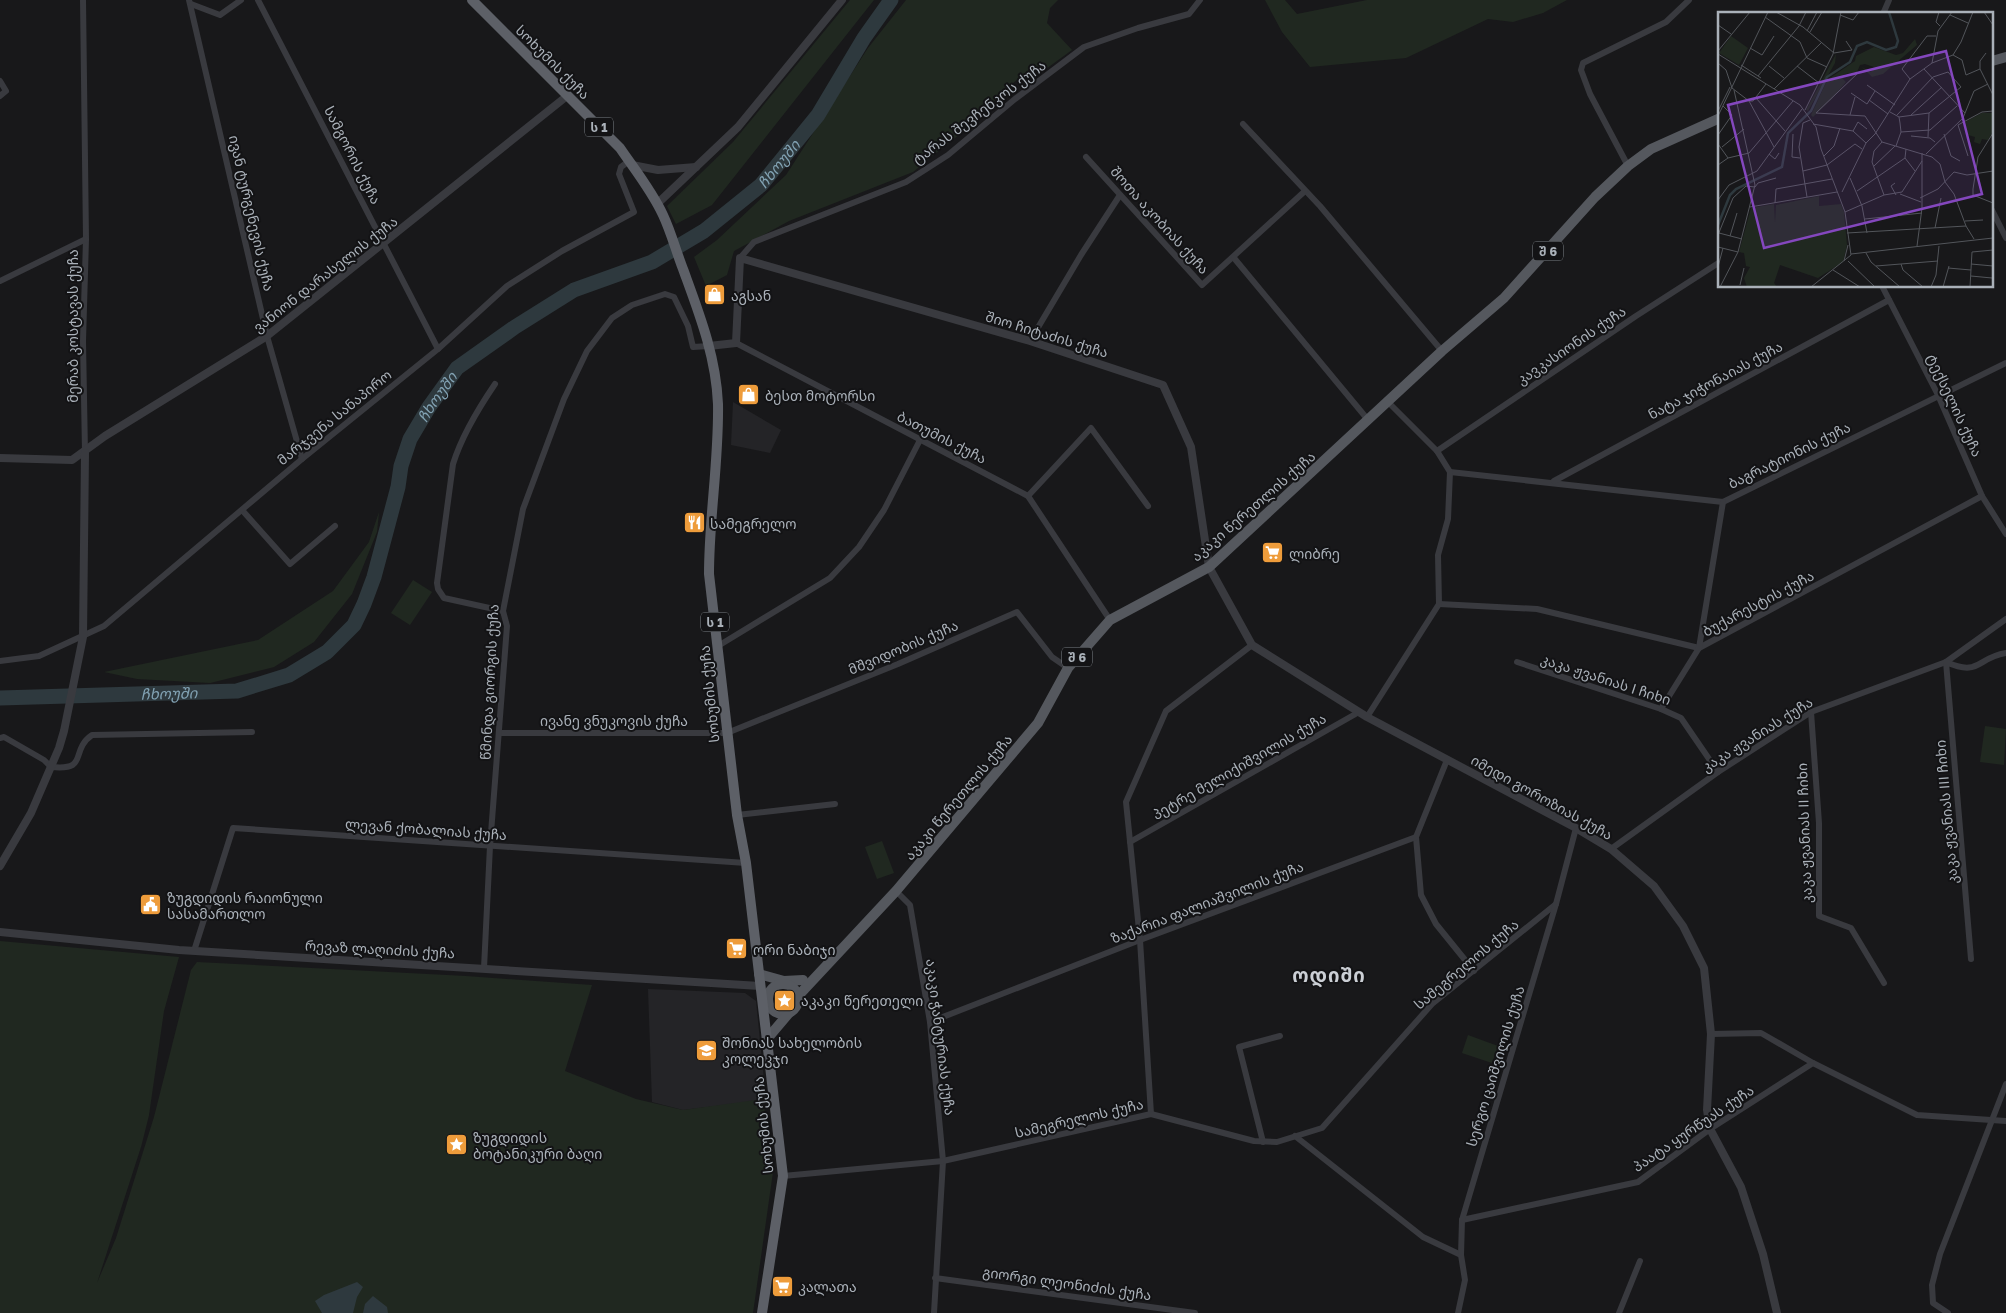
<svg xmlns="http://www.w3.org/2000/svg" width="2006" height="1313" viewBox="0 0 2006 1313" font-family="'Golos Text','Noto Sans Georgian',sans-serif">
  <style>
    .built { fill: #242427 }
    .green { fill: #202820 }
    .water { fill: #2e393e }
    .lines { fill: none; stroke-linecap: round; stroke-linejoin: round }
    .river { stroke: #2e393e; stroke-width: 15 }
    .minor { stroke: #393a3f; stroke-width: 6 }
    .tertiary { stroke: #393a3f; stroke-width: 8 }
    .primary { stroke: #55585e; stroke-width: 10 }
    .trunk { stroke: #5d6067; stroke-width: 10 }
    .labels { text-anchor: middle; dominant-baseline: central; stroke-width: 4; stroke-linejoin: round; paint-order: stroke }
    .shield { fill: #131315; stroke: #7d8288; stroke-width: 1 }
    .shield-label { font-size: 12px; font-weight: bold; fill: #aab1b9 }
    .street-label { font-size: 14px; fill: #aab1b9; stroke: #131315 }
    .poi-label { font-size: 14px; fill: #aab1b9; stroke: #131315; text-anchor: start }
    .water-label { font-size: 15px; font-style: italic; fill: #82a2b3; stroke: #131315 }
    .district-label { font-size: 19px; font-weight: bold; letter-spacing: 1px; fill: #cbcfd5; stroke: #131315 }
    .inset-river { fill: none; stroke: #2e393e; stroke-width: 2.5 }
    .inset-road { fill: none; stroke: #52555a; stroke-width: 1 }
    .view { fill: #8447be; fill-opacity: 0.15; stroke: #8447be; stroke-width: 2.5 }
    .inset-edge { fill: none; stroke: #aab1b9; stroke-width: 2.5 }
  </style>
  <rect width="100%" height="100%" fill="#18181a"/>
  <!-- built -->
  <g class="built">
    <polygon points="733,402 781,430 770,453 731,445"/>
    <polygon points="648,989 745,993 756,1001 766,1100 683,1110 652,1102"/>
  </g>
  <!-- green -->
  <g class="green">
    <polygon points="850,0 874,0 712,205 676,224 667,206 733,142"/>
    <polygon points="906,0 1058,0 1050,8 1047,23 1072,50 1039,74 1029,70 1007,88 976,121 913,172 789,221 734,251 727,275 706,286 694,257 717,240 786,175 868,48"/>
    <polygon points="1265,0 1285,0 1297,14 1367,0 1567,0 1543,13 1513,22 1488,19 1406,58 1310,67 1282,32"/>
    <polygon points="379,512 377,532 352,594 314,642 274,667 210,683 137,679 104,672 258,640 333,591 369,542"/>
    <polygon points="413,580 432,592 410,625 391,613"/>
    <polygon points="1985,726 2006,729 2004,765 1980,762"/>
    <polygon points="882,841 894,873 877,879 865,847"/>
    <polygon points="0,941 179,957 164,1011 149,1115 141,1147 97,1283 116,1238 154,1117 191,970 197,962 466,976 592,985 565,1071 636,1099 683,1110 763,1099 773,1172 753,1313 0,1313"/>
    <circle cx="785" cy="1000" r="7"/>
    <polygon points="1468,1035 1498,1046 1492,1063 1462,1053"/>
  </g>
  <!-- water -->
  <g class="water">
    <polygon points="357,1282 363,1287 357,1297 353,1313 322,1313 315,1301 324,1295"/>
    <polygon points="373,1296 387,1307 388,1313 363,1313 365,1304"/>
  </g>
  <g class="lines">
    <!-- river -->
    <path class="river" id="s1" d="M0 698 237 691 289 675 327 652 354 625 364 604 374 577 398 487 401 466 410 439 429 407 457 368 515 327 574 290 652 262 704 231 761 185 818 115 864 38 891 0"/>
    <!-- minor -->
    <g class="minor">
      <polyline points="83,0 86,239 83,341 85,453"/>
      <polyline points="189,0 267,336 302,459"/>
      <polyline points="258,0 438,349"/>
      <polyline points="191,4 220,15 241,0"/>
      <polyline points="1883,14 1889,0"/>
      <polyline points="0,81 6,91 0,96"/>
      <polyline points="1243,124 1320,206 1442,351"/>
      <polyline points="1086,157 1202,285 1305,191"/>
      <polyline points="1628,166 1590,94 1581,70 1583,63 1666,22 1689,0"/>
      <polyline points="1992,210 2006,238"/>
      <polyline points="740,258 754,242 906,182 948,155 1015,99 1084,47 1138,28 1189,14 1200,0"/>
      <polyline points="1234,258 1369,421"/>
      <polyline points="0,281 86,239"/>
      <polyline points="1882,286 1938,395 1982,496 2006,534"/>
      <polyline points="1030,341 1081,255 1120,195"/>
      <polyline points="736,343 1028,496 1110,620"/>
      <path d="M495 384C478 409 462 435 453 464L437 583 438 589 444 598 503 611"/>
      <polyline points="1437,451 1636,316 1720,262"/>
      <polyline points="1450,472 1723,502 2006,363"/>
      <polyline points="1554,481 1889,300"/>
      <polyline points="1028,496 1091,428 1148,506"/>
      <polyline points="242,510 290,564 335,526"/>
      <polyline points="1439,604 1537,609 1699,648 1982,496"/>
      <polyline points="718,646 830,578 859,547 884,510 920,440"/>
      <polyline points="0,661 39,656 104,626 302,459 438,349 507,286 562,251 634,212 619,174 621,167 629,161"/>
      <polyline points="1517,662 1661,709 1681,718 1718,772"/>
      <polyline points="1661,709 1699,648 1723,502"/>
      <polyline points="1811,712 1819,823 1819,916 1851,928 1884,983"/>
      <polyline points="1367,717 1439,604 1438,555 1448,519 1450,472 1437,451 1388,402"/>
      <polyline points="500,733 727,733 898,664 1017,612 1052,657 1068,668"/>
      <path d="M0 738 4 737 44 760 51 767C90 771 69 751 92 735L252 732"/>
      <polyline points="737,815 835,804"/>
      <polyline points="1416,837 1421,895 1436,924 1474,971"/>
      <polyline points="1130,842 1359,712"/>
      <polyline points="1611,849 1718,772 1811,712 1946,662 2006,619"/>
      <polyline points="896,891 910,905 930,1022 943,1161 934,1313"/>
      <polyline points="194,951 233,828 746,863"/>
      <path d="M1971 959 1946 662C1980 677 1976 658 2006 653"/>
      <polyline points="484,968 490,846 507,626 503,611 523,509 564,399 587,351 612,318 632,305 665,294 674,297 688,326 693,347 709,346"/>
      <polyline points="930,1022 1140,940 1416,837 1447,760"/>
      <polyline points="1711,1034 1761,1033 1813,1063"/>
      <polyline points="1151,1114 1140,940 1126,802 1166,711 1252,645"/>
      <polyline points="1295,1136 1423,1237 1461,1255"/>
      <polyline points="1263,1142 1239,1047 1280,1036"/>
      <polyline points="783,1176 943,1161 1151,1114 1254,1141 1277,1142 1322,1128 1432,1004 1556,904"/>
      <polyline points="1462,1220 1638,1182 1710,1129 1813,1063 1917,1115 2006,1121"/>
      <polyline points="935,1278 1195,1313"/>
      <polyline points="1458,1313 1465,1280 1461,1255 1462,1220 1556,904 1576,828"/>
      <polyline points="1619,1313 1640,1261"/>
      <polyline points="1948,1313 1933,1303 1932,1285 1940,1254 2006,1084"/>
    </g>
    <!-- tertiary -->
    <g class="tertiary">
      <polyline points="632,165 658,170 696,167"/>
      <polyline points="657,204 738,127 842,0"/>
      <polyline points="709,346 736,343 740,258 1030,341 1163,385 1191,447 1209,567 1252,645 1367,717 1576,828 1611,849 1654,886 1683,926 1704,968 1711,1034 1707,1110 1710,1129 1741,1187 1763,1254 1777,1313"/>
      <polyline points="0,458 72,460 105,436 267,336 567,96"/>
      <polyline points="0,866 31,813 59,748 64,731 83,637 85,453"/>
      <polyline points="0,932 179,950 760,986"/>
    </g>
    <!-- primary -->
    <g class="primary">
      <polyline points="1992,61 2006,57"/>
      <polyline points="759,974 784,981 803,980"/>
      <circle cx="783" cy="999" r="15"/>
      <polyline points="798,996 896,891 1038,723 1068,668 1110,620 1209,567 1442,351 1504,298 1595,197 1628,166 1651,149 1720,118"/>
      <polyline points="767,1039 789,1013"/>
    </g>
    <!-- trunk -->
    <path class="trunk" d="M472 0 620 148C635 170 652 191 663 215 671 232 676 251 683 269 699 313 716 356 718 404 719 461 709 517 709 574L737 815 746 863 783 1176 762 1313"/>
  </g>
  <!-- icons -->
  <defs>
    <symbol id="shop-square" viewBox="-11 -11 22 22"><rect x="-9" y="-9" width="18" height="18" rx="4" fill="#ee9c3b" stroke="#131315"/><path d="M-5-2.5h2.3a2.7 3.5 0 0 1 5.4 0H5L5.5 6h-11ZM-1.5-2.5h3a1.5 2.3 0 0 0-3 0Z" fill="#fff"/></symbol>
    <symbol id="restaurant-square" viewBox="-11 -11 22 22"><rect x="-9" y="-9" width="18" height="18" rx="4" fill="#ee9c3b" stroke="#131315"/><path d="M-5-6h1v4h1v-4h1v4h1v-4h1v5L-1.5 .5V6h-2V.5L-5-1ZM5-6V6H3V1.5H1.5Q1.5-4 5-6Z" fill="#fff"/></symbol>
    <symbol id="supermarket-square" viewBox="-11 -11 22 22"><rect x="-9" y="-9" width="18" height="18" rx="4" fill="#ee9c3b" stroke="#131315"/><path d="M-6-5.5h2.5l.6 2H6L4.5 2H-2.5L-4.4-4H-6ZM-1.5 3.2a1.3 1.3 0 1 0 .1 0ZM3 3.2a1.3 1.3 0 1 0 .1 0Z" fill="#fff"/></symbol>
    <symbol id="civic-square" viewBox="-11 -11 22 22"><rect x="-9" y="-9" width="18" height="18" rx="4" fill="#ee9c3b" stroke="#131315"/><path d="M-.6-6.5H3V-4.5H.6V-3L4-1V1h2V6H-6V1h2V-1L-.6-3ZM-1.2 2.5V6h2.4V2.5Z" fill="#fff"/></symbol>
    <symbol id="sight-square" viewBox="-11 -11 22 22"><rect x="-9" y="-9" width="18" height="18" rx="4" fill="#ee9c3b" stroke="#131315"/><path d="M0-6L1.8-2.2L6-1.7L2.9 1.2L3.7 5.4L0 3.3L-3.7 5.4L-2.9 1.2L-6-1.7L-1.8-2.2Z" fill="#fff"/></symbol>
    <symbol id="university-square" viewBox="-11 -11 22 22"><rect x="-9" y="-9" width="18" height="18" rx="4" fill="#ee9c3b" stroke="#131315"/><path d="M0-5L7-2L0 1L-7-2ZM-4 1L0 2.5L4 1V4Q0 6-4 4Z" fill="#fff"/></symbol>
  </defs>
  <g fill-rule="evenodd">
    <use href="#shop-square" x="702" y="282" width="25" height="25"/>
    <use href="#shop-square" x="736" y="382" width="25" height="25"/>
    <use href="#restaurant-square" x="682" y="510" width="25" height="25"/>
    <use href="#supermarket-square" x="1260" y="540" width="25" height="25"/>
    <use href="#civic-square" x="138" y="892" width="25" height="25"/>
    <use href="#supermarket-square" x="724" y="936" width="25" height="25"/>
    <use href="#sight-square" x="772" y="988" width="25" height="25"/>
    <use href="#university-square" x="694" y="1038" width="25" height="25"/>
    <use href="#sight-square" x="444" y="1132" width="25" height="25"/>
    <use href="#supermarket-square" x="770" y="1274" width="25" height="25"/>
  </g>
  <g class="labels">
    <!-- shield labels -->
    <g class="shield">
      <rect x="585" y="117.5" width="28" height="19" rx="4"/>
      <rect x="1533" y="241.5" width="30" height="19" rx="4"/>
      <rect x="701" y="612.5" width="28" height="19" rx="4"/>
      <rect x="1062" y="647.5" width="30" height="19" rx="4"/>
    </g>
    <g class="shield-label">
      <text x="599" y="127">ს 1</text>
      <text x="1548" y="251">შ 6</text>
      <text x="715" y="622">ს 1</text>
      <text x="1077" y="657">შ 6</text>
    </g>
    <!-- street labels -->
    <g class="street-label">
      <text transform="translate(553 62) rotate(45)">სოხუმის ქუჩა</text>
      <text transform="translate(979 112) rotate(-37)">ტარას შევჩენკოს ქუჩა</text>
      <text transform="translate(353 155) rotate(63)">სამგორის ქუჩა</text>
      <text transform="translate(252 213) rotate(77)">ივან ტურგენევის ქუჩა</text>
      <text transform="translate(1160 220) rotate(48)">შოთა აკობიას ქუჩა</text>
      <text transform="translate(325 274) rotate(-38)">ვანიონ დარასელის ქუჩა</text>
      <text transform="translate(72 326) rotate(-90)">მერაბ კოსტავას ქუჩა</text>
      <text transform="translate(1047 334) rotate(17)">შიო ჩიტაძის ქუჩა</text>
      <text transform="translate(1571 345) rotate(-34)">კავკასიონის ქუჩა</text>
      <text transform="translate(1715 380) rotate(-28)">ნატა ჯიჭონაიას ქუჩა</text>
      <text transform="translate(1955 405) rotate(65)">ტექსელის ქუჩა</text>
      <text transform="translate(334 417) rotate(-39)">მარჯვენა სანაპირო</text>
      <text transform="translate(942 437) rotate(27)">ბათუმის ქუჩა</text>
      <text transform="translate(1789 455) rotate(-26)">ბაგრატიონის ქუჩა</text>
      <text transform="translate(1253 506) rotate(-41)">აკაკი წერეთლის ქუჩა</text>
      <text transform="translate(1758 603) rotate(-28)">ბუქარესტის ქუჩა</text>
      <text transform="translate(903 647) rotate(-23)">მშვიდობის ქუჩა</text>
      <text transform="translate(1606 679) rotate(18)">კაკა ჟვანიას I ჩიხი</text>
      <text transform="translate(489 682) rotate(-87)">წმინდა გიორგის ქუჩა</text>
      <text transform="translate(709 694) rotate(-96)">სოხუმის ქუჩა</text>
      <text x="614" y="720">ივანე ვნუკოვის ქუჩა</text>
      <text transform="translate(1757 734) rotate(-32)">კაკა ჟვანიას ქუჩა</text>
      <text transform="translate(1239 766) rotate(-30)">პეტრე მელიქიშვილის ქუჩა</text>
      <text transform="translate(958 797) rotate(-50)">აკაკი წერეთლის ქუჩა</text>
      <text transform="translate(1542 797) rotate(29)">იმედი გოროზიას ქუჩა</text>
      <text transform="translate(1946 812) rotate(-95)">კაკა ჟვანიას III ჩიხი</text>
      <text transform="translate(426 829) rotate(4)">ლევან ქობალიას ქუჩა</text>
      <text transform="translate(1804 833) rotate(-92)">კაკა ჟვანიას II ჩიხი</text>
      <text transform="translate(1207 902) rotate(-21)">ზაქარია ფალიაშვილის ქუჩა</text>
      <text transform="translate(380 949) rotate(3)">რევაზ ლაღიძის ქუჩა</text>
      <text transform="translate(1466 964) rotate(-40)">სამეგრელოს ქუჩა</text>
      <text transform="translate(941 1037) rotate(83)">აკაკი ჭანტურიას ქუჩა</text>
      <text transform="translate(1495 1066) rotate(-73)">სერგო ცაიშვილის ქუჩა</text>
      <text transform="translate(1079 1118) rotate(-13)">სამეგრელოს ქუჩა</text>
      <text transform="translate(763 1125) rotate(-96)">სოხუმის ქუჩა</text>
      <text transform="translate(1693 1128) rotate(-34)">პაატა ყურწუას ქუჩა</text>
      <text transform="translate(1067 1283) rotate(8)">გიორგი ლეონიძის ქუჩა</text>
    </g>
    <!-- poi labels -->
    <g class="poi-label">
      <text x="731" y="295">აგსან</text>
      <text x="765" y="395">ბესთ მოტორსი</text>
      <text x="710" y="523">სამეგრელო</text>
      <text x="1289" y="553">ლიბრე</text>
      <text x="167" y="897">ზუგდიდის რაიონული<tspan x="167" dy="16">სასამართლო</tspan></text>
      <text x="753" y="949">ორი ნაბიჯი</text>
      <text x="801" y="1000">აკაკი წერეთელი</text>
      <text x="722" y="1042">შონიას სახელობის<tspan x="722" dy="16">კოლეკჯი</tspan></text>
      <text x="473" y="1137">ზუგდიდის<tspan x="473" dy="16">ბოტანიკური ბაღი</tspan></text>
      <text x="798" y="1286">კალათა</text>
    </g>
    <!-- water labels -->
    <g class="water-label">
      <text stroke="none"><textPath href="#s1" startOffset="1039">ჩხოუში</textPath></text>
      <text stroke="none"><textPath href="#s1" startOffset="619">ჩხოუში</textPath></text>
      <text stroke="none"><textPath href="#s1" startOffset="169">ჩხოუში</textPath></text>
    </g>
    <!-- district labels -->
    <g class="district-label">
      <text x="1329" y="974">ოდიში</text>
    </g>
  </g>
  <!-- overview -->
  <g transform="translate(1718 12)">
    <rect width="275" height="275" fill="#18181a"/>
    <path d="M13 24 30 36 21 53 1 41ZM197 27 199 33 165 62 154 65 144 55 152 60 159 56 147 52 142 53 139 60 127 62 125 67 128 70 114 87 95 105 93 103 109 68 137 49 138 44 156 35 178 43 185 41ZM118 42 117 51 90 99 88 98ZM264 101H275V119L270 128 264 127 262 132 256 130 257 125 250 123 247 110ZM101 184V194L123 192 126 200 129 233 125 250 100 266 62 253 56 271 59 275H29L26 266 32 255 28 254 26 241 21 240 33 196 56 192 57 210 58 193Z" fill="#202820"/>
    <path class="inset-river" d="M0 213 12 183 18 177 64 155 70 121 93 99 109 65 132 50 139 34 149 30 168 38 178 35 180 29 171 0"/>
    <path class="inset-road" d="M58 0 85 15 116 41 134 38 128 29M221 0 218 10 222 14M266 0 275 13M122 3 135 8 141 0M232 3 250 11M47 5 82 30 89 46 109 55M0 13 13 22M89 19 99 0M92 20 104 0M32 36 44 43 56 24M0 39 32 0M268 41 262 49V57L275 83M0 42 82 93 98 115 103 137 127 200 133 243 93 275M235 43 244 48 248 63 262 57M0 51 8 58 14 76 31 89 56 135M214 51 220 19 234 0M23 53 40 64M51 54 66 66M79 54 101 71M206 57 247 101M43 66 40 64 81 14 88 0M192 67 184 57 209 24H218M149 73 177 93M56 77 103 31M133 81 149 92 157 79M38 86 67 119M151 88 170 102M31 89H35L48 72M87 98 115 42 123 0M0 99 12 75M172 100 181 105 182 111 183 120 178 134M98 101 147 104 164 130 214 145 222 152 227 170 236 182 248 214 256 227M98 101 141 60M132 103 137 85M179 103 215 65 230 60 243 75 211 101 181 105M193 103 224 75M0 104 50 0M95 112 135 119 148 131M135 119 140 110 149 117M183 120 212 118 239 94M275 121 260 145 255 177V183L275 191M75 122 74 145 82 146M226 122 233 144 242 149M0 123 14 103 5 94M193 124 212 126 217 130M210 125 211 101M164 130 156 139 154 150 166 183M0 132 10 146M4 135 26 117M51 142 57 147 61 141M208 142 245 106 256 79 270 72M106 144 116 134 122 116M250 144 240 113 264 100 275 99M187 146 197 159M0 153 10 146 31 141 75 89M156 154 177 134M85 159 109 153 137 132 144 137M132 166 144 194 149 221M177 171 173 174 178 183M37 175 40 171 58 166M139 179 187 146 188 137M124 180 148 131 157 122 192 67 214 51 235 43 243 30 255 0M182 182 203 190M89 185 81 135 85 111 92 108M202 186 220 177 236 160 249 163 275 159M0 188 11 173 39 159 84 97M57 191 58 177 114 167M32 195 119 180M127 200 166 183 184 180 204 149M147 207 204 201M247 209 265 208M217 216 223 186M1 221 24 227M129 221 248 214M0 223 15 186 28 174 37 175M12 224 19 201M199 234 204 196V141M0 235 20 240M148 241 153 250 182 275M133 242 275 226M126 249 130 233M130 249 157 275M183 252 185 258 205 275M253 252 275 254M158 254 220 249M0 255 5 236M230 256 253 258M115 258 142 275M253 264 274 266M22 273 26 256M2 275 20 240 37 173 16 78M213 275 218 263 221 234M225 275 231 254M252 275 254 240 275 238"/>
    <path class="view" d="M228 39 264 182 46 236 10 93Z"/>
    <rect width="275" height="275" class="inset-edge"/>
  </g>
</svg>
